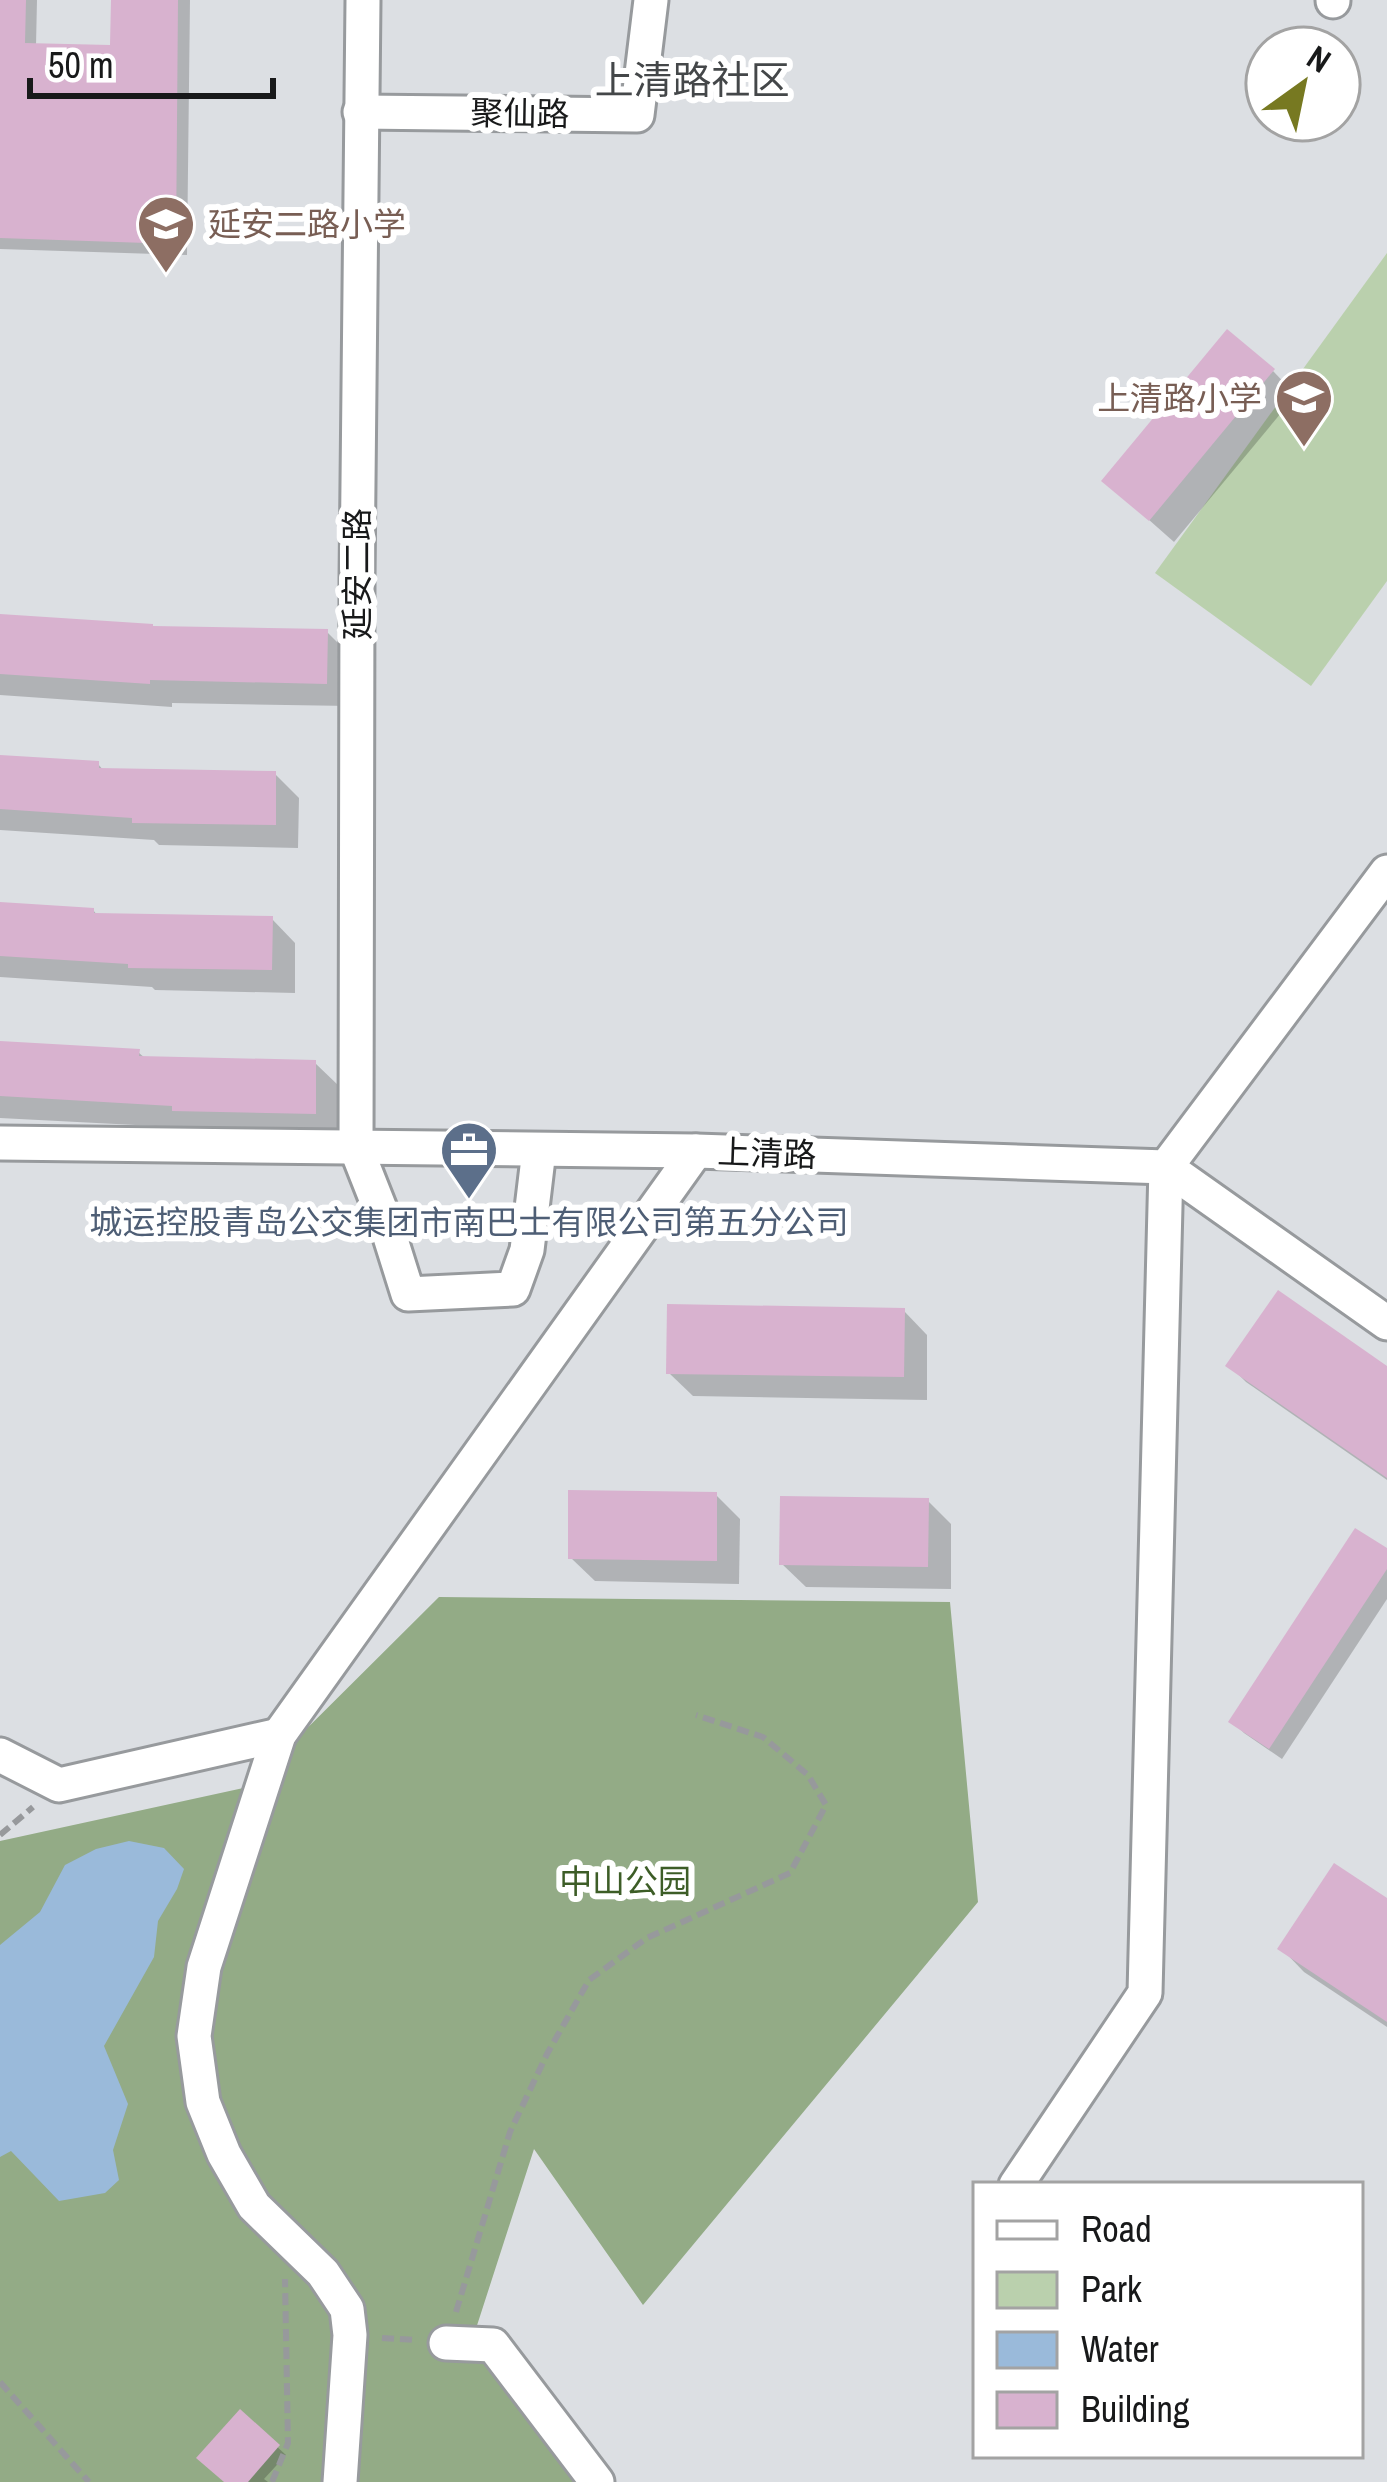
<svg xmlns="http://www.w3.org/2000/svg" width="1387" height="2482" viewBox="0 0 1387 2482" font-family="'Archivo Narrow','Noto Sans SC',sans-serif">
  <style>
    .green { fill: #bad0ad }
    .forest { fill: #93ab86 }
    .water { fill: #9abada }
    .shadow { fill: #0003 }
    .building { fill: #d8b2cf }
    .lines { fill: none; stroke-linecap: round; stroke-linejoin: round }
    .minor-casing { stroke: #979a9d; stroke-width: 39 }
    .path { stroke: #97999c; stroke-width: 6; stroke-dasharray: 12 6; stroke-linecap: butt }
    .minor { stroke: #fff; stroke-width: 33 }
    .labels { text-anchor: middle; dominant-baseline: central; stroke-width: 12; stroke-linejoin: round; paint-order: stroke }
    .street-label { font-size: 33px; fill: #18191a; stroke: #fff }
    .education-label { font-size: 33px; fill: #785e54; stroke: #fff; text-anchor: start }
    .service-label { font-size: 33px; fill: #4e5e75; stroke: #fff }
    .park-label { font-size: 33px; fill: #3d5d27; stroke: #fff }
    .quarter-label { font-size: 39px; fill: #444749; stroke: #fff }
  </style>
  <rect width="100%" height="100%" fill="#dcdfe3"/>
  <!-- green -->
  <polygon class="green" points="1387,253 1387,581 1311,686 1155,573"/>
  <!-- forest -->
  <polygon class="forest" points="439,1597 950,1602 978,1902 643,2305 534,2149 471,2344 576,2482 0,2482 0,1841 248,1787"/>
  <!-- water -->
  <polygon class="water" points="129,1841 164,1848 184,1869 177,1889 158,1921 154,1957 104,2046 128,2104 113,2150 119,2180 105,2193 59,2201 11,2151 0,2157 0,1945 40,1912 65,1865 96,1849"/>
  <!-- shadow -->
  <g class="shadow">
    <polygon points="0,0 37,0 36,46 112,48 114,0 190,0 187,255 0,249"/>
    <polygon points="1273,371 1296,395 1174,542 1105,481"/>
    <polygon points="0,617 152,627 327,632 351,656 350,706 172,703 172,707 0,695"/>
    <polygon points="0,758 98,764 104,771 275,774 299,798 298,848 159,845 154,840 0,830"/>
    <polygon points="0,905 93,910 98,916 272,919 295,943 295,993 155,990 152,987 0,977"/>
    <polygon points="0,1044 138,1052 146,1059 315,1063 339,1086 338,1136 198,1134 193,1128 0,1118"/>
    <polygon points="904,1311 927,1335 927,1400 693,1396 669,1373"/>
    <polygon points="1229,1365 1387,1370 1387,1480 1246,1382"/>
    <polygon points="716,1495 740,1519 739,1584 595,1581 571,1558"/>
    <polygon points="928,1501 951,1524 951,1589 806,1587 782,1564"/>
    <polygon points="1387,1552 1387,1599 1282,1759 1244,1733 1232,1721"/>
    <polygon points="1387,1901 1387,2027 1304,1972 1281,1948"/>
    <polygon points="240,2413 286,2455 264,2479 268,2482 227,2482"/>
  </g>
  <!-- building -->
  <g class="building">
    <polygon points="0,0 26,0 25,43 110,45 111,0 178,0 176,244 0,238"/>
    <polygon points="1227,329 1275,369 1149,521 1101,481"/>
    <polygon points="0,614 153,624 153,626 328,629 327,684 150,680 150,684 0,674"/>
    <polygon points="0,755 99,761 99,768 276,771 276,825 132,823 132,818 0,809"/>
    <polygon points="0,902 94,908 94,913 273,916 272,970 128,968 128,964 0,956"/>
    <polygon points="0,1041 140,1049 139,1056 316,1060 316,1114 172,1111 172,1106 0,1096"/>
    <polygon points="1278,1290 1387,1366 1387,1478 1225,1366"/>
    <polygon points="667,1304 905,1308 904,1377 666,1374"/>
    <polygon points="568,1490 717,1492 717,1561 568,1559"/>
    <polygon points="780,1496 929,1498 928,1567 779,1565"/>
    <polygon points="1355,1528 1387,1548 1387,1569 1269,1749 1228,1722"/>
    <polygon points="1334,1863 1387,1898 1387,2022 1277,1949"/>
    <polygon points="240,2409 280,2445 248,2482 224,2482 196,2458"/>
  </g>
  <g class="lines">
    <defs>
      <g id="minor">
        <polyline points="363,0 357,579 356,1148 386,1224 408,1294 513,1289 527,1250 539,1150"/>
        <polyline points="1333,0 1333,1"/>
        <polyline points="360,112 637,115 651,0"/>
        <polyline points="0,1143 696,1151 1166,1167 1387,872"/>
        <polyline points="1166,1167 1387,1323"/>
        <polyline points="0,1755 59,1785 279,1735"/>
        <polyline points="1016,2185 1145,1993 1166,1167"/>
        <polyline points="446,2343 493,2345 597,2482"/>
        <polyline points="340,2482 350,2335 347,2309 323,2273 254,2206 224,2154 203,2102 194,2036 204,1967 279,1735 696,1151"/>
      </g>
    </defs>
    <!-- minor casing -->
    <use href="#minor" class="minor-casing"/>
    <!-- path -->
    <g class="path">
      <polyline points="0,1835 33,1807"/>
      <polyline points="456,2312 510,2132 547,2054 589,1980 647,1938 790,1873 826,1805 808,1775 763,1737 696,1715"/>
      <polyline points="382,2338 417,2340"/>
      <polyline points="0,2382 89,2482"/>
      <polyline points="272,2482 288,2443 285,2279"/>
    </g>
    <!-- minor -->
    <use href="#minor" class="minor"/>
  </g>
  <!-- icons -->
  <defs>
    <symbol id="school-pin" viewBox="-11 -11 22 30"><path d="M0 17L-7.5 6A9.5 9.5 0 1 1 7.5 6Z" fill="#8d6e63" stroke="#fff"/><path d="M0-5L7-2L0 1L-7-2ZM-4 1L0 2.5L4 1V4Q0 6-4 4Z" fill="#fff"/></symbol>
    <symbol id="office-pin" viewBox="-11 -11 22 30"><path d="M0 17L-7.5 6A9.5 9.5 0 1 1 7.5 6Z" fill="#5c6f8a" stroke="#fff"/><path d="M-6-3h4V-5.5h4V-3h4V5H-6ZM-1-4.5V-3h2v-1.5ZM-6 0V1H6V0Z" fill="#fff"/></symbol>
  </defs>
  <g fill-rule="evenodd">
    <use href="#school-pin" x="133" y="191" width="66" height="90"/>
    <use href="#school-pin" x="1271" y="365" width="66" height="90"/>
    <use href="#office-pin" x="436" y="1117" width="66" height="90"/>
  </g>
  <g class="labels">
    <!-- street labels -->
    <g class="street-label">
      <text transform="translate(520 113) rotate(1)">聚仙路</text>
      <text transform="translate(357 574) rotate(-90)">延安二路</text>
      <text transform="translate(767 1153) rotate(2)">上清路</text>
    </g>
    <!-- education labels -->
    <g class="education-label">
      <text x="208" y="224">延安二路小学</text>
      <text x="1262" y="398" text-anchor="end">上清路小学</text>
    </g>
    <!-- service labels -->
    <g class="service-label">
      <text x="469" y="1222">城运控股青岛公交集团市南巴士有限公司第五分公司</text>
    </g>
    <!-- park labels -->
    <g class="park-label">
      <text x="625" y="1881">中山公园</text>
    </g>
    <!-- quarter labels -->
    <g class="quarter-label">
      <text x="692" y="80">上清路社区</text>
    </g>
  </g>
  <!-- legend -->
  <rect x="973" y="2182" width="390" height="276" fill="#ffffff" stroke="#a3a3a3" stroke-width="3"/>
  <rect x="997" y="2221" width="60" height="18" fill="#ffffff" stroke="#a3a3a3" stroke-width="3"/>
  <text x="1081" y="2242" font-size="36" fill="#18191a">Road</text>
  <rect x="997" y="2272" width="60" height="36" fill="#bad0ad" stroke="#a3a3a3" stroke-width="3"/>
  <text x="1081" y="2302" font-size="36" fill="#18191a">Park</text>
  <rect x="997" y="2332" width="60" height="36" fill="#9abada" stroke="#a3a3a3" stroke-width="3"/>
  <text x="1081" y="2362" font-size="36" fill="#18191a">Water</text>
  <rect x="997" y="2392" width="60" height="36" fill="#d8b2cf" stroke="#a3a3a3" stroke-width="3"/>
  <text x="1081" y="2422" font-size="36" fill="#18191a">Building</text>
  <!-- north arrow -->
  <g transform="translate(1303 84) rotate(33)"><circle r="57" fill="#ffffff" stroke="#a3a3a3" stroke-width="3"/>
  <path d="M0-9L21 45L0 30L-21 45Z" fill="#777921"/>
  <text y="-18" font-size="33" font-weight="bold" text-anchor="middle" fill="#18191a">N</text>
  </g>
  <!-- scale -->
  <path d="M30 78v18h243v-18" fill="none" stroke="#18191a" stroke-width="6"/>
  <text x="48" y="78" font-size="36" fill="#18191a" stroke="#ffffff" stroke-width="9" paint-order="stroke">50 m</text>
</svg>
